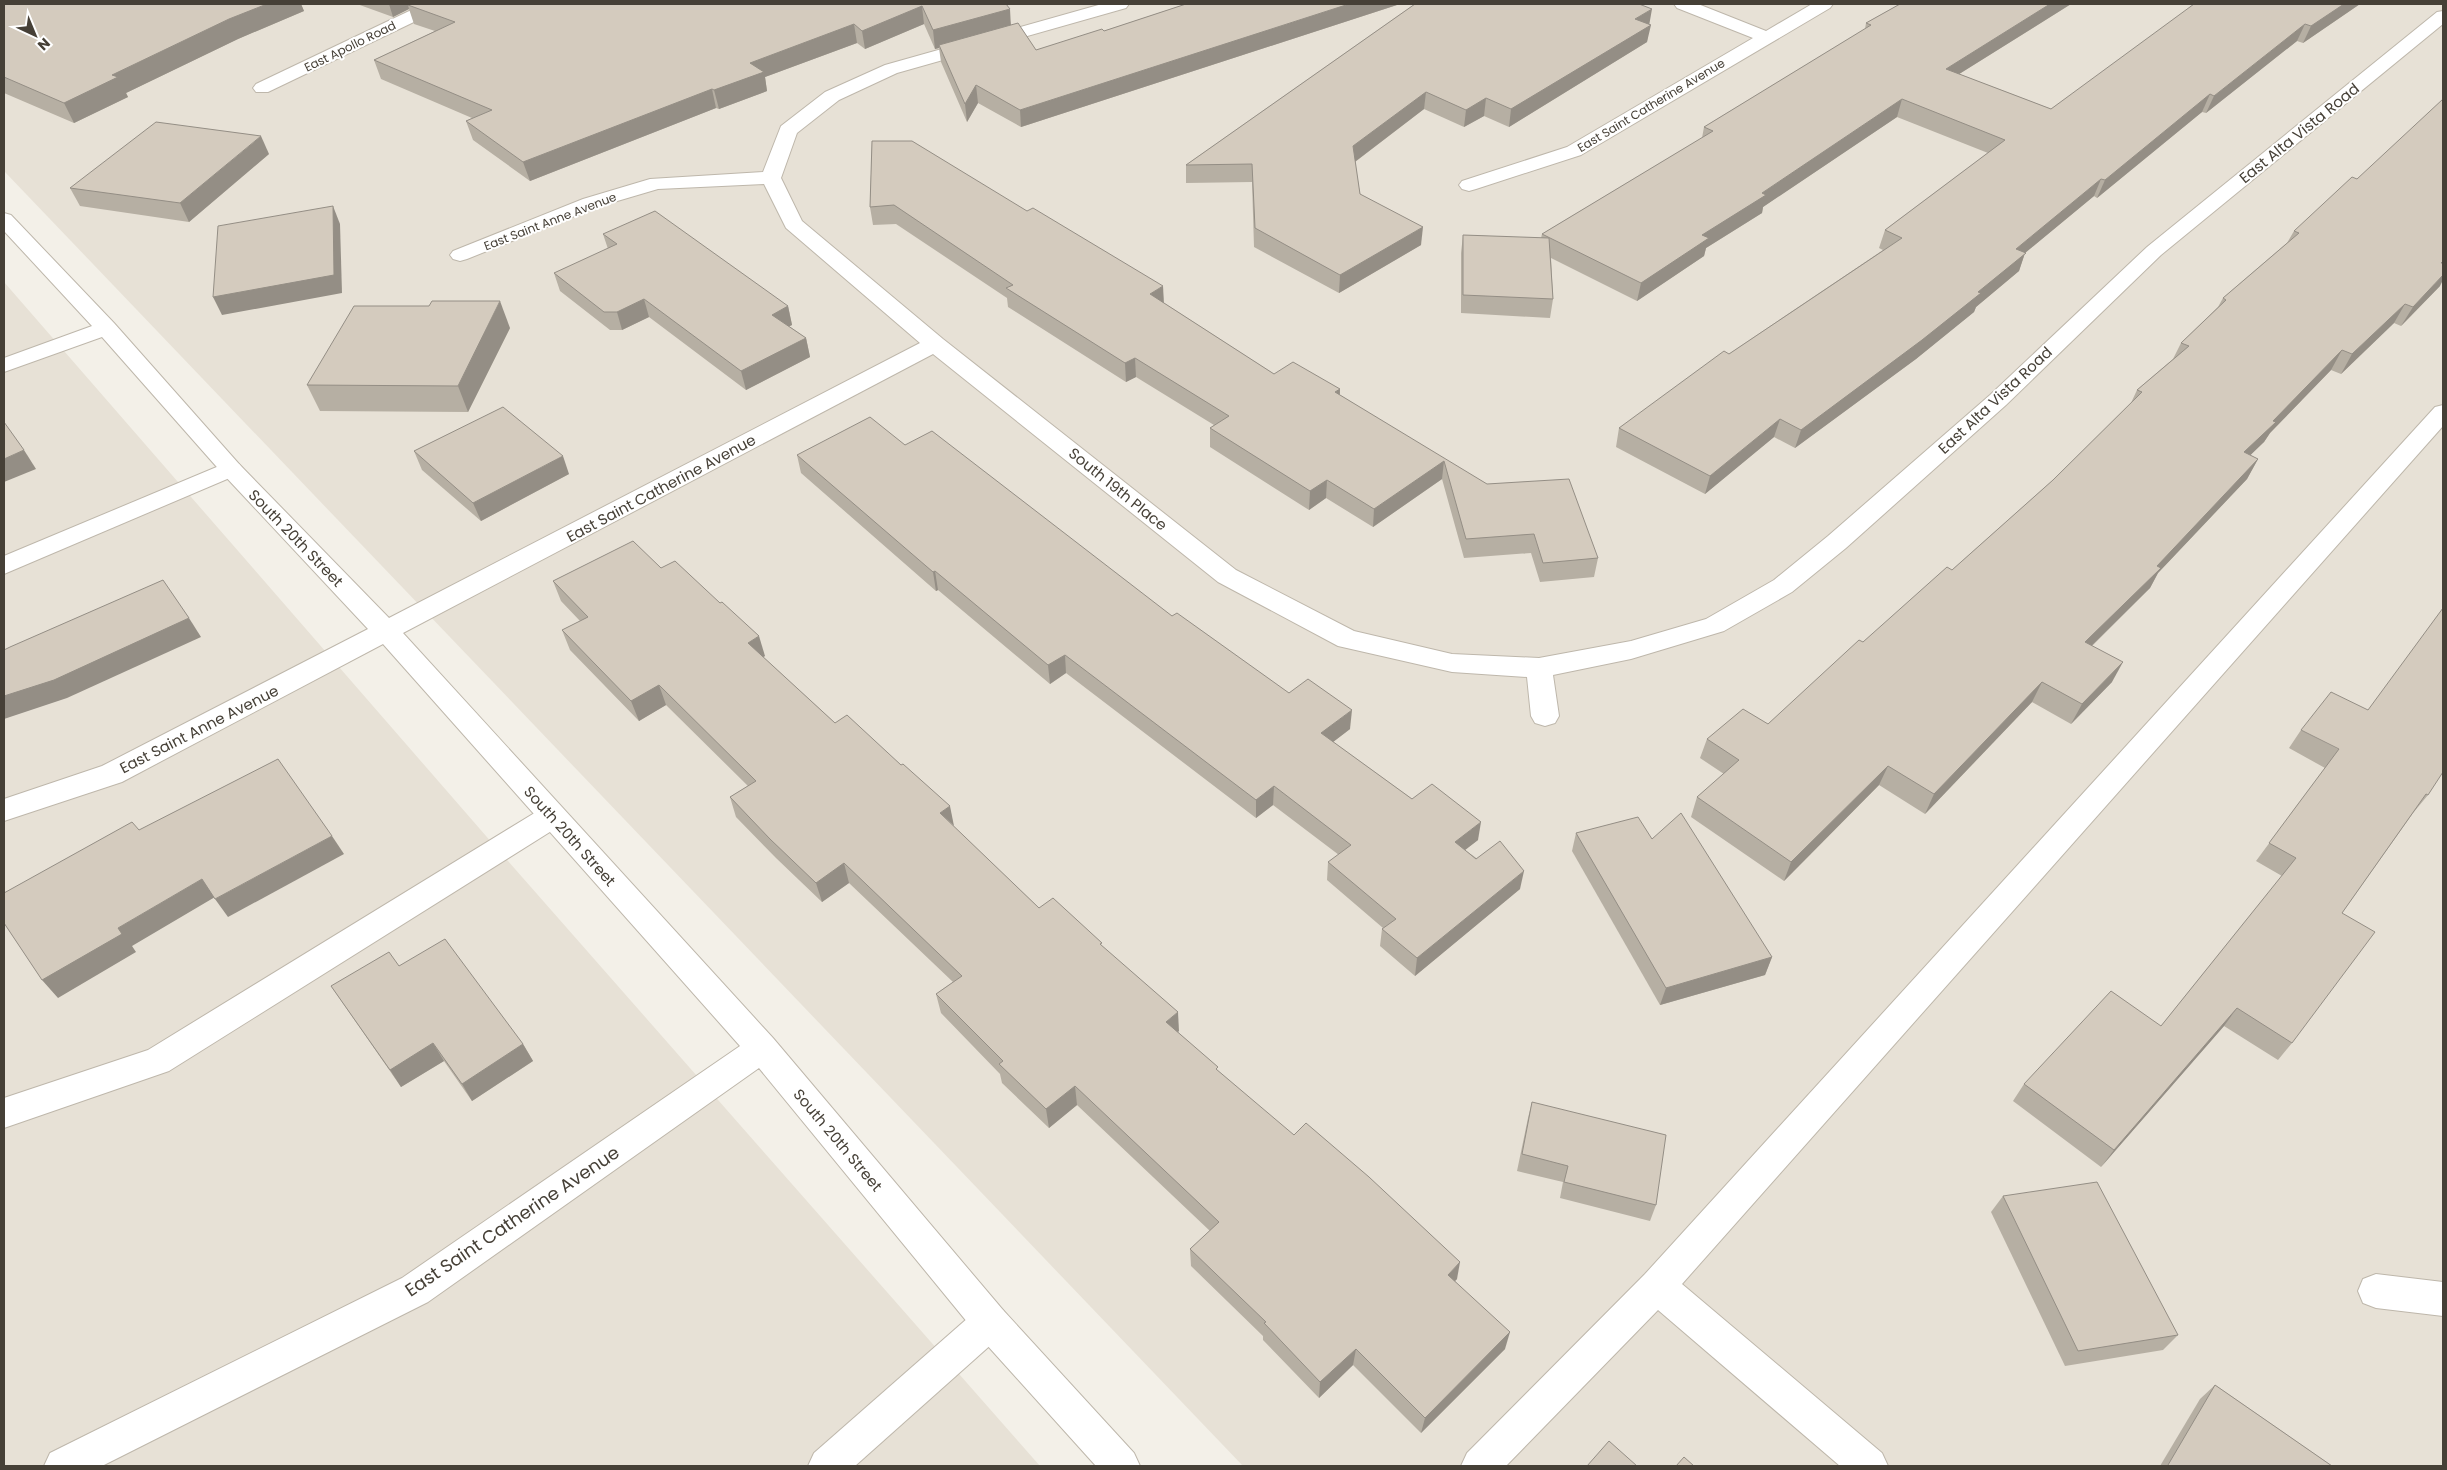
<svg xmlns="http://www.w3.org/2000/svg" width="2447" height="1470" viewBox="0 0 2447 1470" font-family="Poppins,sans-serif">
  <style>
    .residential { fill: #e7e1d6 }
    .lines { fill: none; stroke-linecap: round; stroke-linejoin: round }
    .service-casing { stroke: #beb7ab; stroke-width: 2 }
    .minor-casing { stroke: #beb7ab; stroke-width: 2 }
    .service { fill: #fff; fill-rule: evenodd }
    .minor { fill: #fff; fill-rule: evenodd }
    .wall { fill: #b6afa3 }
    .shaded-wall { fill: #948e85 }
    .building { fill: #d4cbbe; stroke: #948e85 }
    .labels { text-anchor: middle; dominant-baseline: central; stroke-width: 4; stroke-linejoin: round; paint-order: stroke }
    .far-street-label { font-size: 12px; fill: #464037; stroke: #fff }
    .street-label { font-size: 15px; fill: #464037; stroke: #fff }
    .near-street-label { font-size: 18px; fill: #464037; stroke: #fff }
  </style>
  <rect width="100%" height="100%" fill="#f3f0e8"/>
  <!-- residential -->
  <g class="residential">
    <polygon points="4,4 2443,4 2443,1466 1243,1466 4,171"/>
    <polygon points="4,282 493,844 1040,1466 4,1466"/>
  </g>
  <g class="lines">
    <defs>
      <g id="service">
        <polygon points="2443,405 2443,426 1682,1284 1882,1453 1888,1466 1840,1466 1658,1310 1506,1466 1461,1466 1467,1453 1645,1274 2435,407"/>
        <polygon points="231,461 239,464 243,469 239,474 4,574 4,556"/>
        <polygon points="551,806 561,809 565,817 561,825 169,1071 4,1128 4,1098 148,1050 541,809"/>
        <polygon points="990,1305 1003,1310 1008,1322 1003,1334 855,1466 808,1466 814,1453 977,1310"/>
      </g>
      <g id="minor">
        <polygon points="424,4 446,4 443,8 268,92 256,92 253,88 256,84"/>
        <polygon points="1102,4 1129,4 1126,8 897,73 839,100 797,133 781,178 802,221 943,339 1236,570 1354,631 1452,654 1539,658 1631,641 1706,619 1774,580 1828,536 1990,395 2147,247 2437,12 2443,11 2443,24 2161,255 2006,405 1846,548 1792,592 1724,631 1631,659 1553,675 1559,716 1555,723 1545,726 1535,723 1531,716 1527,677 1452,672 1338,646 1218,582 933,354 403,633 773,1038 1003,1310 1134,1453 1140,1466 1096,1466 977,1334 759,1068 428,1302 102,1466 44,1466 50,1453 402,1278 740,1046 383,644 122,782 4,821 4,799 102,766 368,629 223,474 102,337 4,372 4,358 92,326 4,231 4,213 11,215 114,323 239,464 389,618 920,343 786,228 764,184 658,189 597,207 467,259 460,261 453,259 450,255 453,251 583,199 650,179 763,172 781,126 825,92 885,65"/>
        <polygon points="1674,4 1698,4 1766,31 1812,4 1833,4 1830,8 1581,155 1476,189 1469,191 1462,189 1459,185 1462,181 1567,147 1753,38 1677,8"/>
        <polygon points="2376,1274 2443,1282 2443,1316 2376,1308 2363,1303 2358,1291 2363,1279"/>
      </g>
    </defs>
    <!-- service casing -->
    <use href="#service" class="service-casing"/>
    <!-- minor casing -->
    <use href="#minor" class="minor-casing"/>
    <!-- service -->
    <use href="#service" class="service"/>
    <!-- minor -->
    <use href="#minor" class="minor"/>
  </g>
  <!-- wall -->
  <g class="wall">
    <polygon points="4,4 301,4 304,11 238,39 126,93 128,97 74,123 4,93"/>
    <polygon points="357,4 1006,4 1011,25 1036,50 1104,31 1186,4 1400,4 1021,127 978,103 967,122 941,62 939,48 935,49 924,24 865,49 857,43 765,77 767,91 719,109 716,108 530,181 473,140 466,121 472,118 381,79 374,60 435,31 414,24 409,9 393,17"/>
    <polygon points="1415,4 1649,25 1647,42 1509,127 1484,116 1464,127 1424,109 1355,162 1360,194 1421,245 1339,293 1254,247 1252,182 1186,183 1186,165"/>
    <polygon points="1900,4 2071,4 1959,74 2051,109 2210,4 2360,4 2303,43 2297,41 2206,113 2202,112 2097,198 2094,196 2025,253 2019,271 1976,307 1974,312 1916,359 1795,448 1774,437 1705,494 1616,447 1619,428 1883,250 1879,248 1885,230 1988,153 1897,117 1763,207 1762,213 1706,248 1704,256 1637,301 1551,258 1553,299 1550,318 1461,313 1461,253 1463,235 1541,238 1542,234 1702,138 1704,127 1865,29 1866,23"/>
    <polygon points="872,141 1164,303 1274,374 1340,389 1340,395 1598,558 1594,577 1540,582 1531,553 1464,558 1442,479 1373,527 1326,498 1309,510 1210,447 1210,428 1214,425 1136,377 1126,382 1008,307 1007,298 896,224 873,225 870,207"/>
    <polygon points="269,154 189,222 80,206 70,188"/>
    <polygon points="2294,231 2440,286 2401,326 2394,323 2341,374 2331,370 2270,433 2264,442 2250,455 2258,459 2247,479 2158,573 2150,588 2092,646 2112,682 2071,724 2032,702 1925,814 1879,785 1784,881 1691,817 1697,797 1724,774 1700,758 1707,739 1768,724 1863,642 1952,570 2053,480 2131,403 2137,390 2173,359 2181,343 2218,307 2223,298 2287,243"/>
    <polygon points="603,234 788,306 792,325 789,326 806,338 810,357 746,390 649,317 622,330 610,330 560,291 554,273 608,249"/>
    <polygon points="510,328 468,412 320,411 307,385"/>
    <polygon points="905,445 1172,616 1289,693 1350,729 1333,742 1412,799 1478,840 1465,850 1520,889 1415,976 1380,946 1382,929 1383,928 1327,880 1328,862 1339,855 1273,805 1256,818 1066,673 1050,684 938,590 936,591 801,473 797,455"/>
    <polygon points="414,451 569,474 481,521 422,470"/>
    <polygon points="661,568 765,656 763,657 835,723 953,826 1039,908 1102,946 1179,1031 1178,1032 1218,1071 1457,1279 1455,1281 1505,1349 1421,1433 1353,1365 1319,1398 1263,1340 1263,1336 1191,1266 1190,1249 1210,1231 1077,1105 1049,1128 1002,1083 1000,1074 941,1013 936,994 953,982 849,883 822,902 776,858 736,817 730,797 748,786 666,705 639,721 570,650 562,630 580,621 561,601 553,581"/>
    <polygon points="2301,730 2428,795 2413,813 2342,913 2292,1043 2278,1060 2224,1026 2101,1167 2013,1101 2024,1084 2161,1026 2282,876 2256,861 2325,768 2289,748"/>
    <polygon points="1576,833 1652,839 1772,957 1765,975 1660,1005 1572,851"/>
    <polygon points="399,966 523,1044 533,1061 472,1101 444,1061 401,1087 331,986"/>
    <polygon points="1532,1102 1656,1205 1650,1221 1560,1198 1563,1182 1517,1171 1528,1118"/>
    <polygon points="2003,1196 2178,1335 2163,1350 2065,1366 1991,1212"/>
    <polygon points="2215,1385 2332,1466 2160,1466 2200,1399"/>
  </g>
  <!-- shaded-wall -->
  <g class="shaded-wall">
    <polygon points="267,4 301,4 304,11 238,39 126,93 128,97 74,123 64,103 112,75 229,19"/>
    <polygon points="389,4 420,4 408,5 409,9 393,17"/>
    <polygon points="1349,4 1400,4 1021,127 1020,110"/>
    <polygon points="2050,4 2071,4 1940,86 1946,69"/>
    <polygon points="2344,4 2360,4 2303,43 2311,26"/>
    <polygon points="922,6 924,24 865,49 862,31"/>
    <polygon points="1010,9 1011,28 939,45 939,48 935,49 933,30"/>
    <polygon points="1652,9 1649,26 1651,25 1647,42 1509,127 1511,109 1635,19"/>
    <polygon points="854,24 857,43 765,77 767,91 719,109 714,90 750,63"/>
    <polygon points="2305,24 2297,41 2206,113 2214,96"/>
    <polygon points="976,85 978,103 967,122 965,104"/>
    <polygon points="712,89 716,108 530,181 523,162"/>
    <polygon points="1426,92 1424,109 1352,164 1353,146"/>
    <polygon points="2210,94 2202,112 2097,198 2105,180"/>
    <polygon points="1486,98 1484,116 1464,127 1466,110"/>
    <polygon points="1902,99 1897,117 1763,207 1762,213 1706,248 1704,256 1637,301 1641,283 1702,235 1762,193"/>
    <polygon points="261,136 269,154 189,222 180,203"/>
    <polygon points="2101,179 2094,196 2025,253 2019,271 1976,307 1974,312 1916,359 1795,448 1801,430 1978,292 2016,249"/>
    <polygon points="333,206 340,224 342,293 222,315 213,297"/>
    <polygon points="1423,227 1421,245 1339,293 1340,275"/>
    <polygon points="2443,275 2443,280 2440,286 2401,326 2413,307"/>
    <polygon points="1163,286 1164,304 1150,294"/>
    <polygon points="644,299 649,317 622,330 617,312"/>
    <polygon points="500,301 510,328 468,412 458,386"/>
    <polygon points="2405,304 2394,323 2341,374 2352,354"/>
    <polygon points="788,306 792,325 776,333 772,315"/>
    <polygon points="806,338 810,357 746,390 741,371"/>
    <polygon points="2342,350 2331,370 2270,433 2264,442 2233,472 2244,452 2273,421"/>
    <polygon points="1135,358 1136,377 1126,382 1125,363"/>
    <polygon points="1340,389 1339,408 1335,392"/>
    <polygon points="1780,419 1774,437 1705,494 1710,476"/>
    <polygon points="24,450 36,469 4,482 4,459"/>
    <polygon points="563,456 569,474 481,521 473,503"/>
    <polygon points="2258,459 2247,479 2158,573 2150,588 2075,662 2085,642"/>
    <polygon points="1444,461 1442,479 1373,527 1374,509"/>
    <polygon points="1327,480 1326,498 1309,510 1310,491"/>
    <polygon points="935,571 938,590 936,591 933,572"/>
    <polygon points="189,618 201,637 67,698 4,719 4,696"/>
    <polygon points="759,636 765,656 753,663 748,643"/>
    <polygon points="1065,655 1066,673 1050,684 1048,665"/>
    <polygon points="2123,662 2112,682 2071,724 2082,704"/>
    <polygon points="2042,682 2032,702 1925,814 1934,794"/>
    <polygon points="659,685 666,705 639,721 631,701"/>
    <polygon points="1352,710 1350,729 1320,752 1321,733"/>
    <polygon points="1888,766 1879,785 1784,881 1791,862"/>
    <polygon points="1274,786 1273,805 1256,818 1256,800"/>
    <polygon points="950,806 954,826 940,813"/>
    <polygon points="1481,822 1478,840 1452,860 1455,842"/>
    <polygon points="332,836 344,854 228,917 215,899"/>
    <polygon points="844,863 849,883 822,902 816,883"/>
    <polygon points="1524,871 1520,889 1415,976 1417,958"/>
    <polygon points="202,879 215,897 132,946 136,952 58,998 42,980 118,928"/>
    <polygon points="1772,957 1765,975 1660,1005 1666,988"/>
    <polygon points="2237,1008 2224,1026 2101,1167 2114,1150"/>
    <polygon points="1178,1012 1179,1031 1167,1040 1166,1022"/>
    <polygon points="433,1043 444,1061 401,1087 390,1070"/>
    <polygon points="523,1044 533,1061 472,1101 462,1084"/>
    <polygon points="1075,1086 1077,1105 1049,1128 1046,1109"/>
    <polygon points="1460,1262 1457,1279 1444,1292 1448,1275"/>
    <polygon points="1510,1332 1505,1349 1421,1433 1425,1418"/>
    <polygon points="1356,1349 1353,1365 1319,1398 1320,1382"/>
  </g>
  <!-- building -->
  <g class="building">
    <polygon points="4,4 267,4 229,19 112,75 118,77 64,103 4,77"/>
    <polygon points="411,4 1006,4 1010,9 933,30 922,6 862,31 854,24 750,63 764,72 714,90 712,89 523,162 466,121 492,110 374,60 455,22 408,5"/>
    <polygon points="1186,4 1349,4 1020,110 976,85 965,104 939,45 1018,23 1036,50 1102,29 1104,31"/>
    <polygon points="1415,4 1639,4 1652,9 1635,19 1651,25 1511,109 1486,98 1466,110 1426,92 1353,146 1360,194 1423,227 1340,275 1255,228 1252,164 1186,165"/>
    <polygon points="1900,4 2050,4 1946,69 2051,109 2194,4 2344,4 2311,26 2305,24 2214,96 2210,94 2105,180 2101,179 2016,249 2026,253 1978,292 1981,293 1922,340 1801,430 1780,419 1710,476 1619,428 1724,351 1729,354 1902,238 1885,230 2005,140 1902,99 1762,193 1766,195 1702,235 1709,238 1641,283 1542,234 1713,131 1704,127 1871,25 1866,23"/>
    <polygon points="2443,99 2443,261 2441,263 2443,263 2443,275 2413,307 2405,304 2352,354 2342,350 2273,421 2276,422 2244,452 2258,459 2157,566 2161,568 2085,642 2123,662 2082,704 2042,682 1934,794 1888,766 1791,862 1697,797 1739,760 1707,739 1743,709 1768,724 1859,640 1863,642 1947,567 1952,570 2053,480 2142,392 2137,390 2189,346 2181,343 2226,300 2223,298 2299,233 2294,231 2352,177 2357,179"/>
    <polygon points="156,122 261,136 180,203 70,188"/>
    <polygon points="872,141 912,141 1027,211 1033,208 1163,286 1150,294 1274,374 1293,362 1340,389 1335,392 1487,484 1569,479 1598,558 1543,563 1534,534 1466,539 1444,461 1374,509 1327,480 1310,491 1210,428 1229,416 1135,358 1125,363 1006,288 1013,285 894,205 870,207"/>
    <polygon points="333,206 334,275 213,297 218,226"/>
    <polygon points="655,211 788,306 772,315 806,338 741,371 644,299 617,312 604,312 554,273 617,244 603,234"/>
    <polygon points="1463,235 1549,238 1553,299 1463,295"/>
    <polygon points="432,301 500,301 458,386 307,385 354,306 429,306"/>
    <polygon points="503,407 563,456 473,503 414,451"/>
    <polygon points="870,417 905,445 932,431 1172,616 1177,613 1289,693 1308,679 1352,710 1321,733 1412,799 1432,784 1481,822 1455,842 1476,859 1500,841 1524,871 1417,958 1382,929 1396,919 1328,862 1351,845 1274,786 1256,800 1065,655 1048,665 935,571 933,572 797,455"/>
    <polygon points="4,422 24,450 4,459"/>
    <polygon points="633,541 661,568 675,561 720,603 722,602 759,636 748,643 835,723 847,715 901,765 903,764 950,806 940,813 1039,908 1053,898 1102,943 1100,944 1178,1012 1166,1022 1218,1067 1216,1069 1294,1135 1306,1123 1369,1177 1460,1262 1448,1275 1510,1332 1425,1418 1356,1349 1320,1382 1264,1323 1266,1322 1190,1249 1219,1222 1075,1086 1046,1109 999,1064 1003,1061 936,994 962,976 844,863 816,883 770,839 730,797 756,781 659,685 631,701 562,630 588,617 553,581"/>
    <polygon points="163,580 189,618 54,680 4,696 4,650 10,647"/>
    <polygon points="2443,608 2443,772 2428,795 2426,794 2342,913 2375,932 2292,1043 2237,1008 2114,1150 2024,1084 2111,991 2161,1026 2296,858 2269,843 2339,749 2301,730 2331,692 2368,710"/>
    <polygon points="278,759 332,836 215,899 202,879 118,928 122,934 42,980 4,923 4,893 132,822 139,830"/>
    <polygon points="1681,813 1772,957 1666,988 1576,833 1638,817 1652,839"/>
    <polygon points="445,939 523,1044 462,1084 433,1043 390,1070 331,986 389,952 399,966"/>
    <polygon points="1532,1102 1666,1135 1656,1205 1564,1182 1568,1166 1522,1154"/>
    <polygon points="2097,1182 2178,1335 2078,1351 2003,1196"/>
    <polygon points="2215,1385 2332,1466 2169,1466 2168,1465"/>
    <polygon points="1609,1441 1637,1466 1587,1466"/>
    <polygon points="1684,1457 1694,1466 1676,1466"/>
  </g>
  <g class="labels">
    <!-- far-street labels -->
    <g class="far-street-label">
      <text transform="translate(350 46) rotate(-26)">East Apollo Road</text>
      <text transform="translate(1651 105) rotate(-31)">East Saint Catherine Avenue</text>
      <text transform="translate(550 221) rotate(-21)">East Saint Anne Avenue</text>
    </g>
    <!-- street labels -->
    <g class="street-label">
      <text transform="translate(2299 133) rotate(-39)">East Alta Vista Road</text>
      <text transform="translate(1995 400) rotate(-43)">East Alta Vista Road</text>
      <text transform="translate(661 488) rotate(-28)">East Saint Catherine Avenue</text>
      <text transform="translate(1118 489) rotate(39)">South 19th Place</text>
      <text transform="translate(296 538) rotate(46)">South 20th Street</text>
      <text transform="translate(199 729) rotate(-27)">East Saint Anne Avenue</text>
      <text transform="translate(570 836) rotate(48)">South 20th Street</text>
      <text transform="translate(838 1140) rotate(50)">South 20th Street</text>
    </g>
    <!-- near-street labels -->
    <g class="near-street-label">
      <text transform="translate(512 1221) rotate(-34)">East Saint Catherine Avenue</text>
    </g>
  </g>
  <!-- border -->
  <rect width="2447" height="1470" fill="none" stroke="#464037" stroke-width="10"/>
  <!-- north arrow -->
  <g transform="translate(35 35) rotate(136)" stroke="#ffffff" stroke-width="4" paint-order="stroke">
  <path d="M0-4L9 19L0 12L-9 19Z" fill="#464037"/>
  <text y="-8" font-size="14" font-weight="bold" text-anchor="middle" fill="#464037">N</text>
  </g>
</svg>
